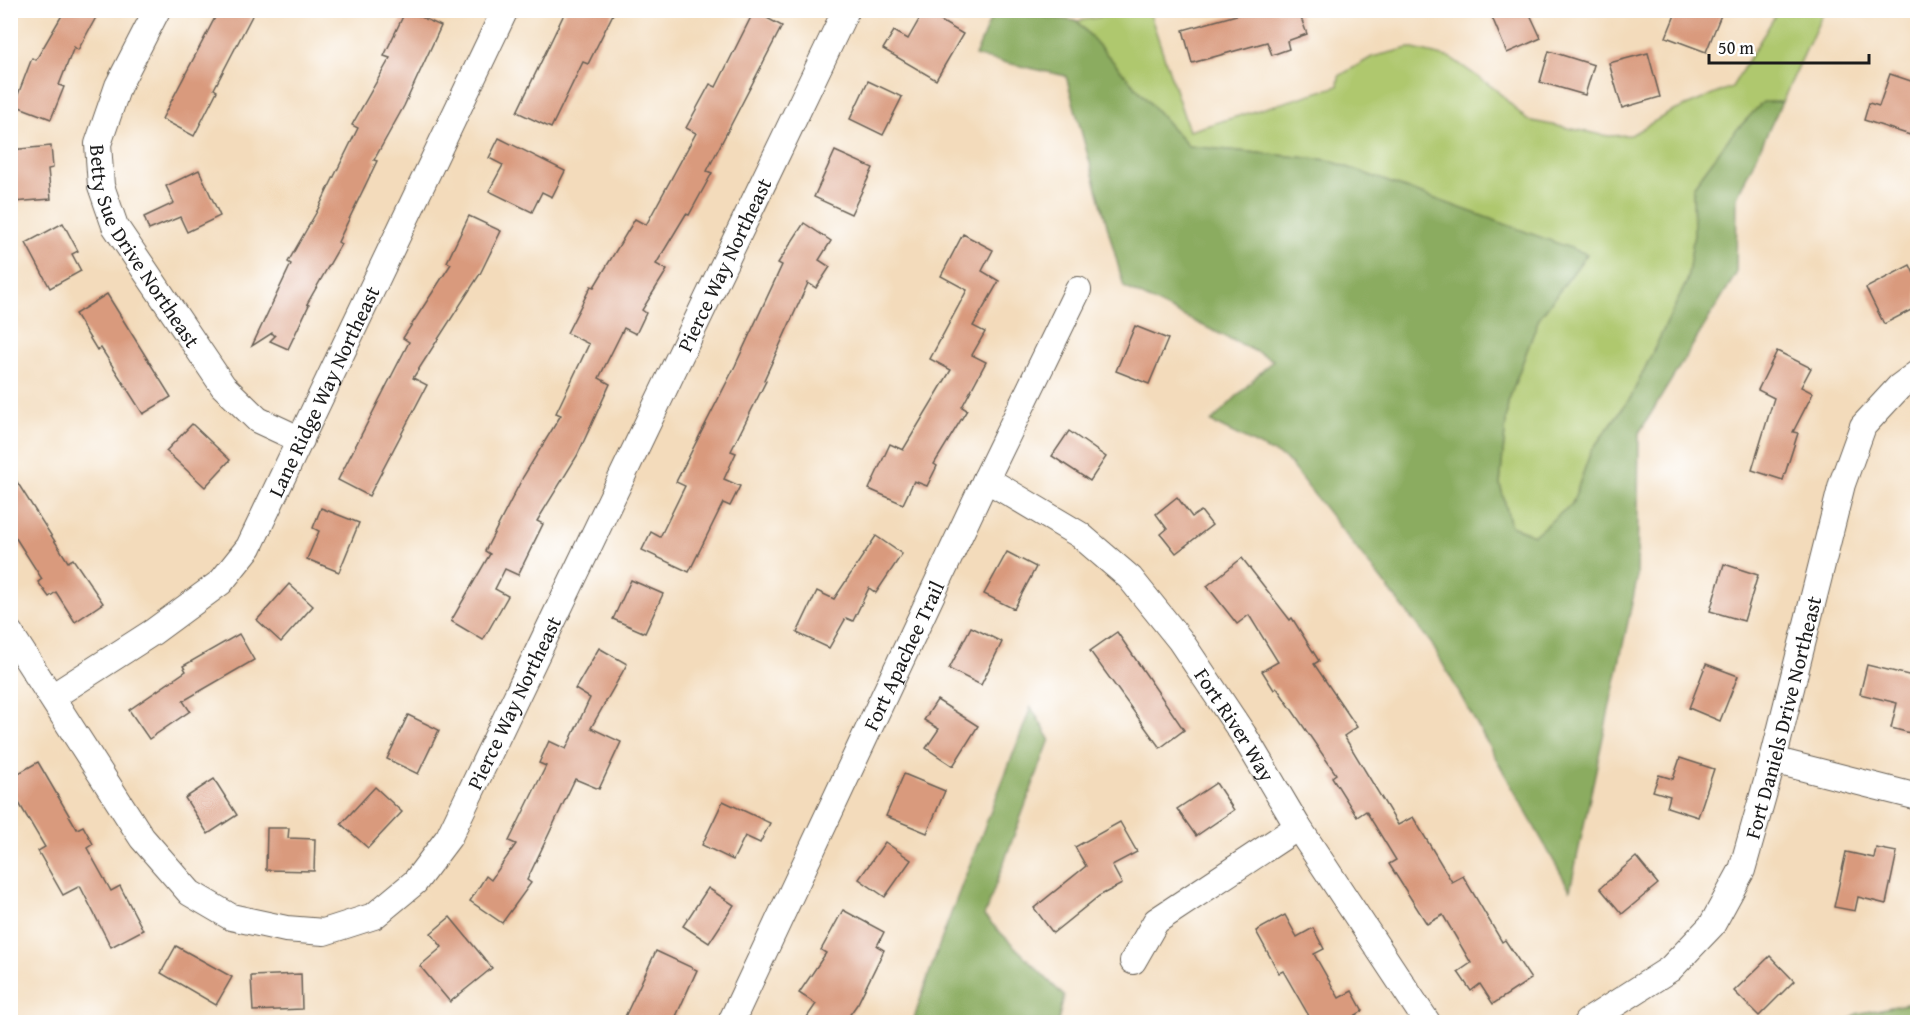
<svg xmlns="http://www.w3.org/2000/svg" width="1928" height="1033" viewBox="0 0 1928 1033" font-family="'Gentium Book Plus',serif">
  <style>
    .green { fill: #afc86e; stroke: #667245; stroke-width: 1.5 }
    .forest { fill: #8bac61; stroke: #54643e; stroke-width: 1.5 }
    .building { fill: #d99a7d }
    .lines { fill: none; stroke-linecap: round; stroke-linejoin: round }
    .minor-casing { stroke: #675f54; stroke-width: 28 }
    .minor { stroke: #fff; stroke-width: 26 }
    .labels { text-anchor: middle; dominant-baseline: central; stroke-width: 5; stroke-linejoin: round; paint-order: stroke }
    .street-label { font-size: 21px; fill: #1c1c1c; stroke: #fff }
  </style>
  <rect width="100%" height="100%" fill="#fff"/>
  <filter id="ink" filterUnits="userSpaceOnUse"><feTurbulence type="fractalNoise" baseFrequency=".0167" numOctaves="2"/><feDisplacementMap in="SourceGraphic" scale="12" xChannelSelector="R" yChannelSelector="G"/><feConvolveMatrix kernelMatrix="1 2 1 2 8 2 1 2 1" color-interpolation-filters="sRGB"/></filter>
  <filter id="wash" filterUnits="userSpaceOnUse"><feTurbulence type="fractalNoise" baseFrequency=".008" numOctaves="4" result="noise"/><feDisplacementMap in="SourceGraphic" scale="24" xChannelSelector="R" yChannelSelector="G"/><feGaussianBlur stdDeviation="1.35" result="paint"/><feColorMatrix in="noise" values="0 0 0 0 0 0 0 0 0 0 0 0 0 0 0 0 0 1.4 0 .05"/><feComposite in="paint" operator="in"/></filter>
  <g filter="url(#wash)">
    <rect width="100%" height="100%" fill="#f3dbbb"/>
    <!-- green -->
    <polygon class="green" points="1135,11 1149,11 1189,131 1338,86 1339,76 1372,57 1409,48 1451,58 1495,89 1527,120 1608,136 1631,135 1669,113 1732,87 1778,11 1824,11 1782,102 1762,103 1730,137 1693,187 1694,234 1687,281 1631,397 1591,451 1572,504 1534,535 1511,526 1500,484 1508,402 1539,318 1587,254 1328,160 1188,146 1077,21"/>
    <!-- forest -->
    <g class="forest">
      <polygon points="994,10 1077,21 1188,146 1328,160 1587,254 1539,318 1508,402 1500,484 1511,526 1534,535 1572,504 1591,451 1631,397 1687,281 1694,234 1693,187 1730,137 1763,102 1782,102 1737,197 1736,274 1639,433 1637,580 1570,890 1431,643 1286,459 1211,422 1273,360 1124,287 1066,76 975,56"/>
      <path d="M1031 707 1050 739 984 916 1064 996 1058 1022H913C947 915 992 812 1031 707Z"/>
      <polygon points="1917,1002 1917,1022 1847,1022 1856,1014"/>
    </g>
    <g id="blocks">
      <!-- building -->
      <g class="building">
        <polygon points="65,10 100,10 78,50 74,47 59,85 64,87 51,119 14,105 32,58 36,60"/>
        <polygon points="219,10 255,10 214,89 217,91 194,136 162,119"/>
        <polygon points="406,10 441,26 404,106 374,160 377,161 338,242 341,244 307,304 309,305 288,349 270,341 275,336 272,333 252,346 291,264 288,262 316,213 358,128 352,125 390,58 384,56"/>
        <polygon points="566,10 615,10 588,64 583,62 551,128 517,112"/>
        <polygon points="1254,10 1298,10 1307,34 1287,41 1289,49 1272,55 1267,42 1192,63 1183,30"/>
        <polygon points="1489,10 1528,10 1541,38 1507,53"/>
        <polygon points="1677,10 1723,10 1706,52 1666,37"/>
        <polygon points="754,11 782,26 707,171 712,173 689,215 686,214 656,264 667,270 642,310 646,313 636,334 624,328 599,378 610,384 577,456 537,521 543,524 518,575 505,569 495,589 508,596 483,640 451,621 490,554 485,551 523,477 561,415 556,413 589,344 567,333 591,286 594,287 635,219 646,225 696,133 686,128 710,84 716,87"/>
        <polygon points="924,11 963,34 936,80 883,49 894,31 908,39"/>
        <polygon points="1549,51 1594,65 1585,95 1540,82"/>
        <polygon points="1648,53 1660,97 1622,108 1609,63"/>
        <polygon points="1890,74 1917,83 1917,110 1910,135 1864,120 1869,103 1879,106"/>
        <polygon points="868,81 902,97 883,135 850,119"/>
        <polygon points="499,138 565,171 552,197 542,192 532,212 489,191 503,165 489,158"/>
        <polygon points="51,146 53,168 48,169 51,199 13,202 10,150"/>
        <polygon points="835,151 873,168 851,214 814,197"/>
        <polygon points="199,170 220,216 187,232 180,217 149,230 144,217 174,203 166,186"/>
        <polygon points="469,216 501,231 480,274 413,378 427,385 369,496 338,480 409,342 403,338 451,264 447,262"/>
        <polygon points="63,223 78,251 72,254 81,271 50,288 26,243"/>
        <polygon points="804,223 831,241 819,260 830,267 816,288 808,283 764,380 766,381 731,451 736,453 724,479 740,486 730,506 723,503 689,572 642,550 651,532 660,537 685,486 676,482 735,366 782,265 778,263"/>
        <polygon points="963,234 993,250 982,271 999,281 973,326 985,332 972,355 986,362 962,407 967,410 934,464 937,466 927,486 914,481 903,504 869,489 890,444 903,450 951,370 930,359 967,290 941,276"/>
        <polygon points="1910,265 1917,280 1917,307 1884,324 1866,288"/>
        <polygon points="107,294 171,397 143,414 101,348 97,350 75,314"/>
        <polygon points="1135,326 1168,339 1149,384 1116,371"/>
        <polygon points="1777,351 1811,368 1801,387 1813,393 1793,432 1798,433 1783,480 1752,470 1774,398 1758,390"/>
        <polygon points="192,424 230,460 205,487 166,451"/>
        <polygon points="1069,431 1106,457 1090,481 1052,456"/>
        <polygon points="10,471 68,562 73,559 103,603 75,622 56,592 49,597 38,582 42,579 10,529"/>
        <polygon points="1177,497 1192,517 1201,511 1212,525 1176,553 1161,534 1167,529 1156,514"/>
        <polygon points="321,508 359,523 339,572 307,559 319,531 313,528"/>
        <polygon points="876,536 902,554 876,593 869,588 853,621 846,618 829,648 797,633 817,591 834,599"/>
        <polygon points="1007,552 1036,567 1014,609 984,594"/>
        <polygon points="1242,558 1290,620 1292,618 1319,661 1314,664 1357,727 1344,736 1398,825 1413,817 1452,882 1463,876 1502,942 1505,940 1531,979 1493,1004 1480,984 1471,991 1458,972 1471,963 1443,915 1427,924 1389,864 1396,860 1366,811 1357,817 1332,777 1336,774 1277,688 1274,690 1262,671 1278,662 1249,615 1237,624 1207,586"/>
        <polygon points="1724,564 1758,575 1744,621 1710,611"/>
        <polygon points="631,580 663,594 645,633 613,619"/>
        <polygon points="289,584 313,606 281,642 257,620"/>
        <polygon points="971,627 1002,642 981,685 949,669"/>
        <polygon points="1117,632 1184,730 1160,748 1090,651"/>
        <polygon points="239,634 254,660 183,701 190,711 149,739 129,710 186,671 183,666"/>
        <polygon points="599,648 627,664 591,728 621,742 599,789 575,779 527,880 531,883 502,923 470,901 486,876 491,880 516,844 509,841 546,766 539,763 549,741 566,749 590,698 575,689"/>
        <polygon points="1706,664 1738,676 1720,721 1689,708"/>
        <polygon points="1867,665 1917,677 1917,721 1914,734 1891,728 1897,703 1860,694"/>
        <polygon points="937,700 978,726 953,766 926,748 939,729 924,720"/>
        <polygon points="408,715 439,730 418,774 387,759"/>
        <polygon points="1680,758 1714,769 1698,817 1667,807 1670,796 1653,791 1659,775 1673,779"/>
        <polygon points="38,762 77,829 83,826 93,844 87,848 111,891 120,886 143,930 111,947 80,886 63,895 38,851 45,847 10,788 10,778"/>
        <polygon points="904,774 945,791 927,833 886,816"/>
        <polygon points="214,779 237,815 208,834 185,798"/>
        <polygon points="1216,783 1234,810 1196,836 1177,809"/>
        <polygon points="375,787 402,812 368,848 341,824"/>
        <polygon points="723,801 770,823 760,843 745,836 733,860 702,845"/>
        <polygon points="1120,822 1137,852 1112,865 1122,884 1099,896 1053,933 1034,908 1086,866 1075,847"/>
        <polygon points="267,828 289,828 288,838 315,839 314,871 266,870"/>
        <polygon points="885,842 911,860 885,897 859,879"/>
        <polygon points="1876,848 1897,852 1886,904 1858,897 1855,911 1834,907 1846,852 1874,858"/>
        <polygon points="1636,857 1658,884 1622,914 1600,888"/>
        <polygon points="708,888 734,905 709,943 683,926"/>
        <polygon points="843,910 884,932 877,946 884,950 858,1003 844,1023 803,1023 816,1004 799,993 826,953 821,950"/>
        <polygon points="1285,915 1297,937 1313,928 1324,949 1314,954 1339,998 1352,991 1363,1011 1342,1023 1313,1023 1283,971 1279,973 1256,931"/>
        <polygon points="450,917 492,968 450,1002 420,966 442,947 431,933"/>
        <polygon points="176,946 232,977 216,1005 161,973"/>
        <polygon points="656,951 697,970 673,1023 622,1023"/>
        <polygon points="1770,956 1794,981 1759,1016 1734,991"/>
        <polygon points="301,974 302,1009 253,1011 251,976"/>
      </g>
    </g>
  </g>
  <g filter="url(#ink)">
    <use href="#blocks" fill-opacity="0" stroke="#675f54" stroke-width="1.5"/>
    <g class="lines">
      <defs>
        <g id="minor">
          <path id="s1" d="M157 10 118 86 98 144 101 186 115 226 223 386 258 420 301 440"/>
          <path id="s2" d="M986 479 1080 535 1130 578 1180 640 1243 734 1298 827 1427 1022"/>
          <path id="s3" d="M10 633 142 838 190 893 231 917 286 929 324 932 374 916 415 882 449 837 846 10"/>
          <path id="s4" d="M52 697 153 632 221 582 249 547 505 10"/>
          <polyline points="1773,760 1918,797"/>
          <polyline points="1133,961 1156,921 1298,827"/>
          <path id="s5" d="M731 1022 986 479 1078 290"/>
          <path id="s6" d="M1587 1022 1670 969 1712 925 1742 870 1773 760 1842 484 1863 426 1899 387 1918 373"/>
        </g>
      </defs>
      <!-- minor casing -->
      <use href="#minor" class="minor-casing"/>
      <!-- minor -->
      <use href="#minor" class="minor"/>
    </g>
  </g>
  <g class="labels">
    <!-- street labels -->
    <g class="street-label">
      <text stroke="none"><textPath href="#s1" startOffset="261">Betty Sue Drive Northeast</textPath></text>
      <text stroke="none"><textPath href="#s3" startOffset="1256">Pierce Way Northeast</textPath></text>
      <text stroke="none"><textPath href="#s4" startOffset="422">Lane Ridge Way Northeast</textPath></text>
      <text stroke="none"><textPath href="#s5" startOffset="405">Fort Apachee Trail</textPath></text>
      <text stroke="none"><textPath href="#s3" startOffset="770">Pierce Way Northeast</textPath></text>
      <text stroke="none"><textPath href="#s6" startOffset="380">Fort Daniels Drive Northeast</textPath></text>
      <text stroke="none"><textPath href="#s2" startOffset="356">Fort River Way</textPath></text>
    </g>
  </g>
  <!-- margin -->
  <rect width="1928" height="1033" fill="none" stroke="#fff" stroke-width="36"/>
  <!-- scale -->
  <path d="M1709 54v9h160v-9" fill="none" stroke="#1c1c1c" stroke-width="3"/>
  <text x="1718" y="54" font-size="18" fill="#1c1c1c" stroke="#ffffff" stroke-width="4.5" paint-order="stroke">50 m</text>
</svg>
